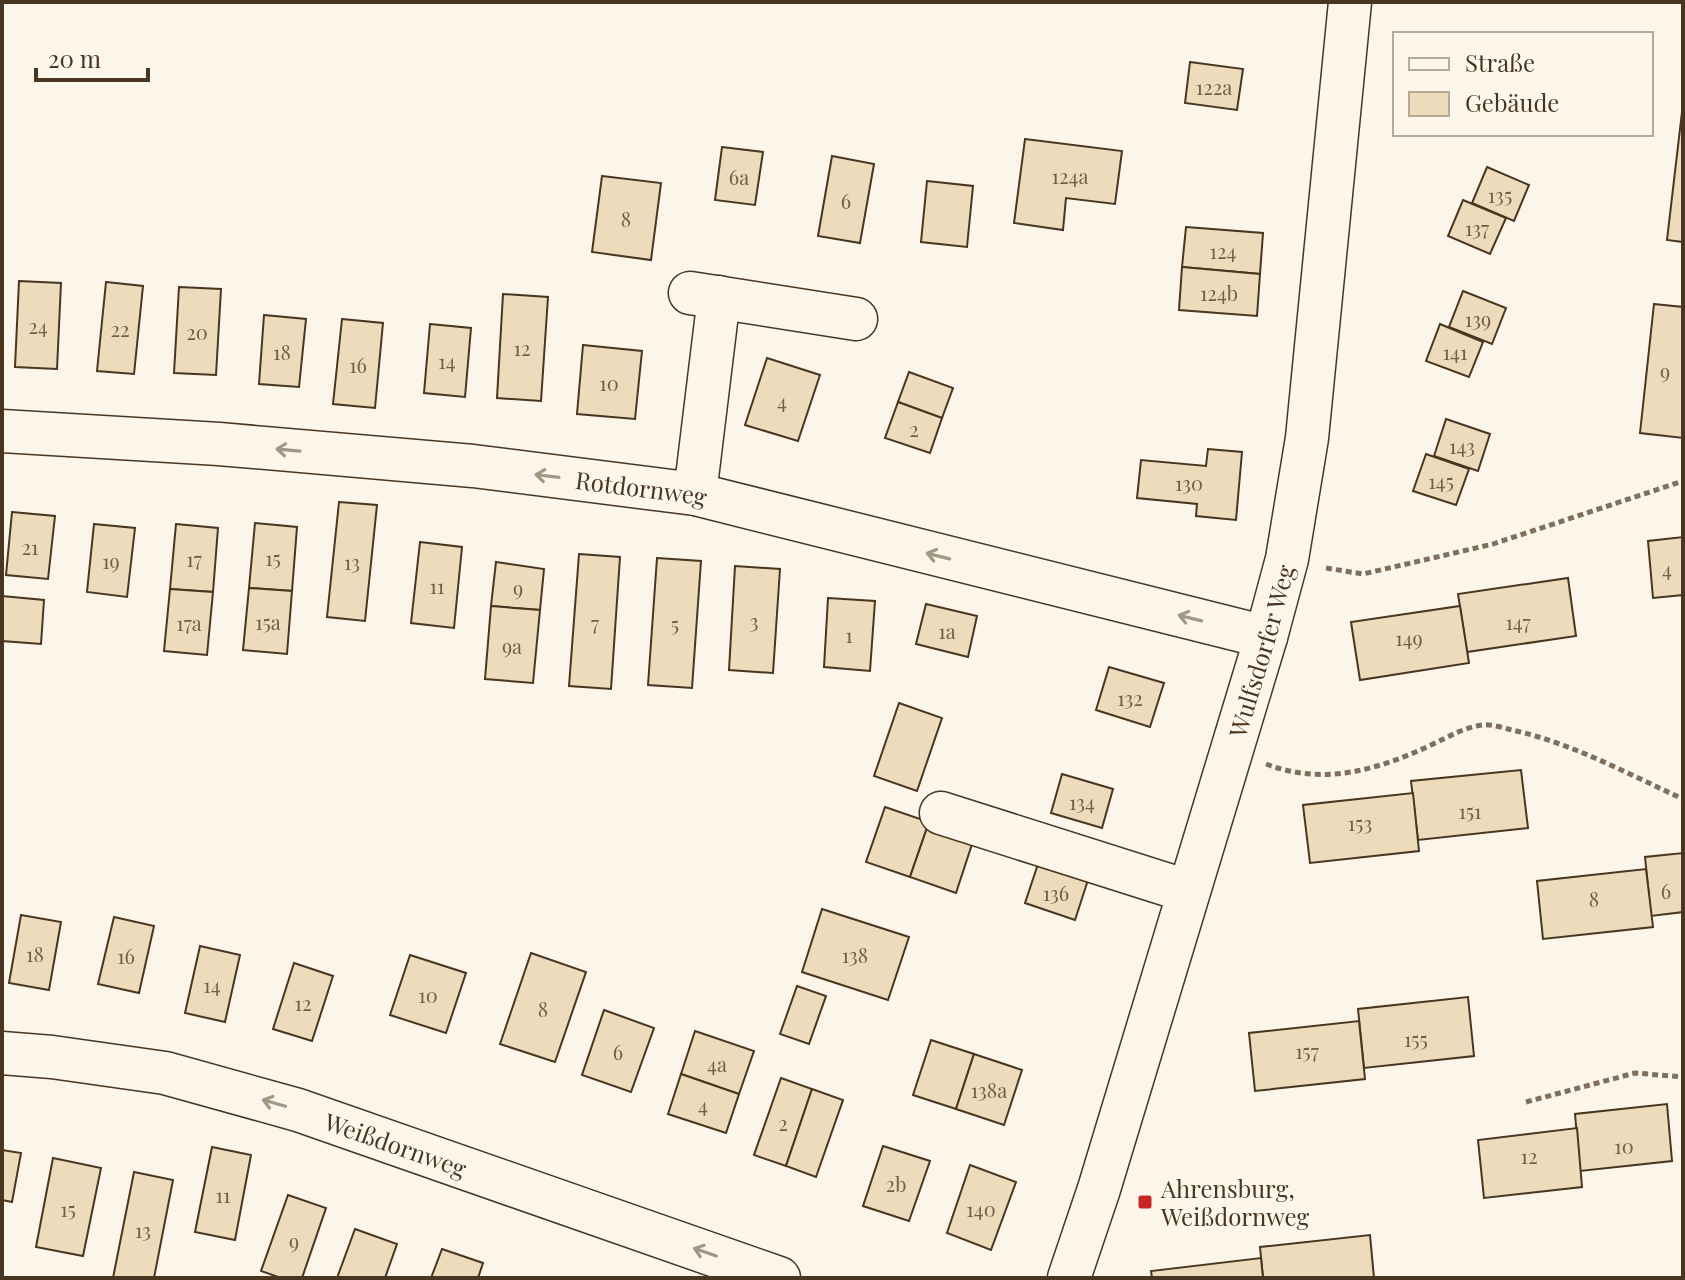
<svg xmlns="http://www.w3.org/2000/svg" width="1685" height="1280" viewBox="0 0 1685 1280" font-family="'Playfair Display',serif">
  <style>
    .building { fill: #ecdcbc; stroke: #4a3520; stroke-width: 2 }
    .lines { fill: none; stroke-linecap: round; stroke-linejoin: round }
    .minor-casing { stroke: #4a3520; stroke-width: 45 }
    .path { stroke: #7f6f5c; stroke-width: 5; stroke-dasharray: 6 4; stroke-linecap: butt }
    .minor { stroke: #fbf6e9; stroke-width: 42 }
    .oneway { stroke: #a29684 }
    .poi-dot { fill: #c62828; stroke: #fbf6e9; stroke-width: 3 }
    .labels { text-anchor: middle; dominant-baseline: central; stroke-width: 6; stroke-linejoin: round; paint-order: stroke }
    .number-label { font-size: 20px; fill: #725f47 }
    .street-label { font-size: 24px; fill: #4a3520; stroke: #fbf6e9 }
    .poi-label { font-size: 24px; fill: #4a3520; stroke: #fbf6e9; text-anchor: start }
  </style>
  <rect width="100%" height="100%" fill="#fbf6e9"/>
  <!-- building -->
  <g class="building">
    <polygon points="1190,62 1243,69 1237,110 1185,103"/>
    <polygon points="1682,112 1683,112 1683,242 1667,240"/>
    <polygon points="1025,139 1122,151 1115,204 1066,198 1063,230 1014,223"/>
    <polygon points="722,147 763,152 755,205 715,200"/>
    <polygon points="832,156 874,164 860,243 818,236"/>
    <polygon points="1487,167 1529,185 1514,221 1472,203"/>
    <polygon points="602,176 661,183 651,260 592,252"/>
    <polygon points="927,181 973,186 967,247 921,242"/>
    <polygon points="1463,200 1506,218 1490,254 1448,236"/>
    <polygon points="1186,227 1263,233 1260,274 1182,267"/>
    <polygon points="1182,267 1260,274 1257,316 1179,310"/>
    <polygon points="19,281 61,283 57,369 15,367"/>
    <polygon points="106,282 143,286 134,374 97,371"/>
    <polygon points="179,287 221,289 216,375 174,373"/>
    <polygon points="1463,291 1506,308 1492,344 1449,327"/>
    <polygon points="503,294 548,297 541,401 497,398"/>
    <polygon points="1654,304 1683,307 1683,438 1640,433"/>
    <polygon points="264,315 306,319 299,387 259,384"/>
    <polygon points="342,319 383,323 375,408 333,404"/>
    <polygon points="430,324 471,328 465,397 424,393"/>
    <polygon points="1440,324 1483,342 1469,377 1426,361"/>
    <polygon points="583,345 642,351 635,419 577,414"/>
    <polygon points="767,358 820,375 798,441 745,425"/>
    <polygon points="909,372 953,388 942,418 898,402"/>
    <polygon points="898,402 942,418 930,453 885,438"/>
    <polygon points="1446,419 1490,434 1478,471 1434,456"/>
    <polygon points="1208,449 1242,452 1236,520 1196,516 1197,504 1137,498 1141,460 1206,466"/>
    <polygon points="1426,454 1469,469 1456,505 1413,491"/>
    <polygon points="339,502 377,505 365,621 327,617"/>
    <polygon points="12,512 55,516 48,579 6,575"/>
    <polygon points="255,523 297,527 292,591 249,588"/>
    <polygon points="94,524 135,528 127,597 87,592"/>
    <polygon points="176,524 218,528 213,592 170,589"/>
    <polygon points="1683,537 1683,595 1653,598 1648,541"/>
    <polygon points="420,542 462,547 454,628 411,623"/>
    <polygon points="579,554 620,557 611,689 569,686"/>
    <polygon points="657,558 701,561 692,688 648,685"/>
    <polygon points="496,562 544,569 540,610 491,606"/>
    <polygon points="735,566 780,569 773,673 729,670"/>
    <polygon points="1568,578 1576,636 1467,652 1458,594"/>
    <polygon points="249,588 292,591 287,654 243,650"/>
    <polygon points="170,589 213,592 207,655 164,651"/>
    <polygon points="2,596 44,600 41,644 2,641"/>
    <polygon points="828,598 875,601 870,671 824,667"/>
    <polygon points="926,604 977,616 968,657 916,644"/>
    <polygon points="491,606 540,610 533,683 485,679"/>
    <polygon points="1460,606 1469,663 1360,680 1351,622"/>
    <polygon points="1109,667 1164,683 1150,727 1096,710"/>
    <polygon points="899,703 942,718 917,791 874,776"/>
    <polygon points="1521,770 1528,828 1418,840 1411,781"/>
    <polygon points="1062,774 1113,789 1102,828 1051,813"/>
    <polygon points="1413,793 1419,851 1310,863 1303,805"/>
    <polygon points="885,807 929,822 910,877 866,862"/>
    <polygon points="929,822 974,838 956,893 910,877"/>
    <polygon points="1683,853 1683,912 1651,916 1645,857"/>
    <polygon points="1038,864 1088,880 1075,920 1025,903"/>
    <polygon points="1646,869 1653,927 1543,939 1537,881"/>
    <polygon points="822,909 909,937 888,1000 802,972"/>
    <polygon points="21,915 61,922 49,990 9,983"/>
    <polygon points="114,917 154,926 139,993 98,984"/>
    <polygon points="200,946 240,955 225,1022 185,1013"/>
    <polygon points="531,953 586,972 555,1062 500,1044"/>
    <polygon points="410,955 466,973 446,1033 390,1015"/>
    <polygon points="294,963 333,976 312,1041 273,1029"/>
    <polygon points="797,986 826,996 809,1044 780,1034"/>
    <polygon points="1468,997 1474,1056 1364,1068 1358,1009"/>
    <polygon points="604,1010 654,1028 631,1092 582,1075"/>
    <polygon points="1359,1021 1365,1079 1255,1091 1249,1033"/>
    <polygon points="695,1031 754,1051 739,1094 681,1074"/>
    <polygon points="931,1040 974,1054 956,1109 913,1095"/>
    <polygon points="974,1054 1022,1070 1004,1125 956,1109"/>
    <polygon points="681,1074 739,1094 726,1133 668,1114"/>
    <polygon points="781,1078 812,1089 786,1166 754,1155"/>
    <polygon points="812,1089 843,1100 816,1177 786,1166"/>
    <polygon points="1667,1104 1672,1161 1580,1171 1575,1114"/>
    <polygon points="1577,1128 1582,1187 1484,1198 1478,1140"/>
    <polygon points="883,1146 930,1161 909,1221 863,1206"/>
    <polygon points="212,1147 251,1155 235,1240 195,1232"/>
    <polygon points="2,1150 21,1153 12,1202 2,1200"/>
    <polygon points="53,1158 101,1168 83,1256 36,1247"/>
    <polygon points="970,1165 1016,1182 991,1250 947,1233"/>
    <polygon points="134,1172 173,1180 154,1278 113,1278"/>
    <polygon points="288,1195 326,1208 302,1278 281,1278 261,1271"/>
    <polygon points="355,1229 397,1244 385,1278 337,1278"/>
    <polygon points="1370,1235 1374,1278 1263,1278 1260,1247"/>
    <polygon points="442,1249 483,1263 478,1278 431,1278"/>
    <polygon points="1261,1258 1263,1278 1152,1278 1151,1271"/>
  </g>
  <g class="lines">
    <defs>
      <g id="minor">
        <polyline points="690,293 856,319"/>
        <path id="s1" d="M2 431 219 444 473 466 695 494 1266 637"/>
        <polyline points="695,494 719,297"/>
        <polyline points="941,813 1187,891"/>
        <path id="s2" d="M2 1053 52 1057 165 1073 298 1110 779 1278"/>
        <path id="s3" d="M1069 1278 1099 1189 1266 637 1287 559 1307 438 1350 2"/>
      </g>
    </defs>
    <!-- minor casing -->
    <use href="#minor" class="minor-casing"/>
    <!-- path -->
    <g class="path">
      <polyline points="1326,568 1363,574 1493,544 1683,481"/>
      <path d="M1266 764C1324 786 1378 770 1431 745 1448 737 1463 728 1482 725 1492 724 1503 728 1512 730 1572 743 1628 774 1683 799"/>
      <polyline points="1526,1102 1635,1073 1683,1077"/>
    </g>
    <!-- minor -->
    <use href="#minor" class="minor"/>
  </g>
  <!-- one-way arrows -->
  <defs><path id="oneway-shaft" d="M-6 0H5M1.5-3L5.5 0L1.5 3" fill="none" stroke-width="1.6" stroke-linecap="round" stroke-linejoin="round" transform="scale(2)"/></defs>
  <g class="oneway">
    <use href="#oneway-shaft" transform="translate(288 450) rotate(-175)"/>
    <use href="#oneway-shaft" transform="translate(547 476) rotate(-173)"/>
    <use href="#oneway-shaft" transform="translate(938 556) rotate(-166)"/>
    <use href="#oneway-shaft" transform="translate(1190 618) rotate(-166)"/>
    <use href="#oneway-shaft" transform="translate(274 1103) rotate(-164)"/>
    <use href="#oneway-shaft" transform="translate(705 1252) rotate(-161)"/>
  </g>
  <!-- markers -->
  <rect class="poi-dot" x="1137" y="1194" width="16" height="16" rx="4"/>
  <g class="labels">
    <!-- number labels -->
    <g class="number-label">
      <text x="1214" y="86">122a</text>
      <text x="1070" y="175">124a</text>
      <text x="739" y="176">6a</text>
      <text x="1500" y="194">135</text>
      <text x="846" y="200">6</text>
      <text x="626" y="218">8</text>
      <text x="1477" y="227">137</text>
      <text x="1223" y="250">124</text>
      <text x="1219" y="292">124b</text>
      <text x="1478" y="318">139</text>
      <text x="38" y="325">24</text>
      <text x="120" y="328">22</text>
      <text x="197" y="331">20</text>
      <text x="522" y="347">12</text>
      <text x="282" y="351">18</text>
      <text x="1455" y="351">141</text>
      <text x="447" y="360">14</text>
      <text x="358" y="364">16</text>
      <text x="1665" y="370">9</text>
      <text x="609" y="382">10</text>
      <text x="782" y="400">4</text>
      <text x="914" y="428">2</text>
      <text x="1462" y="445">143</text>
      <text x="1441" y="480">145</text>
      <text x="1189" y="482">130</text>
      <text x="30" y="546">21</text>
      <text x="273" y="557">15</text>
      <text x="194" y="558">17</text>
      <text x="111" y="560">19</text>
      <text x="352" y="561">13</text>
      <text x="1667" y="568">4</text>
      <text x="437" y="585">11</text>
      <text x="518" y="587">9</text>
      <text x="754" y="620">3</text>
      <text x="268" y="621">15a</text>
      <text x="1518" y="621">147</text>
      <text x="189" y="622">17a</text>
      <text x="595" y="622">7</text>
      <text x="675" y="623">5</text>
      <text x="947" y="630">1a</text>
      <text x="849" y="634">1</text>
      <text x="1409" y="637">149</text>
      <text x="512" y="645">9a</text>
      <text x="1130" y="697">132</text>
      <text x="1082" y="801">134</text>
      <text x="1470" y="810">151</text>
      <text x="1360" y="822">153</text>
      <text x="1666" y="890">6</text>
      <text x="1056" y="892">136</text>
      <text x="1594" y="898">8</text>
      <text x="35" y="953">18</text>
      <text x="855" y="954">138</text>
      <text x="126" y="955">16</text>
      <text x="212" y="984">14</text>
      <text x="428" y="994">10</text>
      <text x="303" y="1002">12</text>
      <text x="543" y="1008">8</text>
      <text x="1416" y="1038">155</text>
      <text x="1307" y="1050">157</text>
      <text x="618" y="1051">6</text>
      <text x="717" y="1063">4a</text>
      <text x="989" y="1089">138a</text>
      <text x="703" y="1104">4</text>
      <text x="783" y="1122">2</text>
      <text x="1624" y="1145">10</text>
      <text x="1529" y="1155">12</text>
      <text x="896" y="1183">2b</text>
      <text x="223" y="1194">11</text>
      <text x="68" y="1208">15</text>
      <text x="981" y="1208">140</text>
      <text x="143" y="1229">13</text>
      <text x="294" y="1240">9</text>
    </g>
    <!-- street labels -->
    <g class="street-label">
      <text stroke="none"><textPath href="#s1" startOffset="642">Rotdornweg</textPath></text>
      <text stroke="none"><textPath href="#s3" startOffset="656">Wulfsdorfer Weg</textPath></text>
      <text stroke="none"><textPath href="#s2" startOffset="406">Weißdornweg</textPath></text>
    </g>
    <!-- poi labels -->
    <g class="poi-label">
      <text x="1161" y="1188">Ahrensburg,<tspan x="1161" dy="28">Weißdornweg</tspan></text>
    </g>
  </g>
  <!-- border -->
  <rect width="1685" height="1280" fill="none" stroke="#4a3520" stroke-width="8"/>
  <!-- legend -->
  <rect x="1393" y="32" width="260" height="104" fill="#fbf6e9" stroke="#b4a999" stroke-width="2"/>
  <rect x="1409" y="58" width="40" height="12" fill="#fbf6e9" stroke="#b4a999" stroke-width="2"/>
  <text x="1465" y="72" font-size="24" fill="#4a3520">Straße</text>
  <rect x="1409" y="92" width="40" height="24" fill="#ecdcbc" stroke="#b4a999" stroke-width="2"/>
  <text x="1465" y="112" font-size="24" fill="#4a3520">Gebäude</text>
  <!-- scale -->
  <path d="M36 68v12h112v-12" fill="none" stroke="#4a3520" stroke-width="4"/>
  <text x="48" y="68" font-size="24" fill="#4a3520" stroke="#fbf6e9" stroke-width="6" paint-order="stroke">20 m</text>
</svg>
